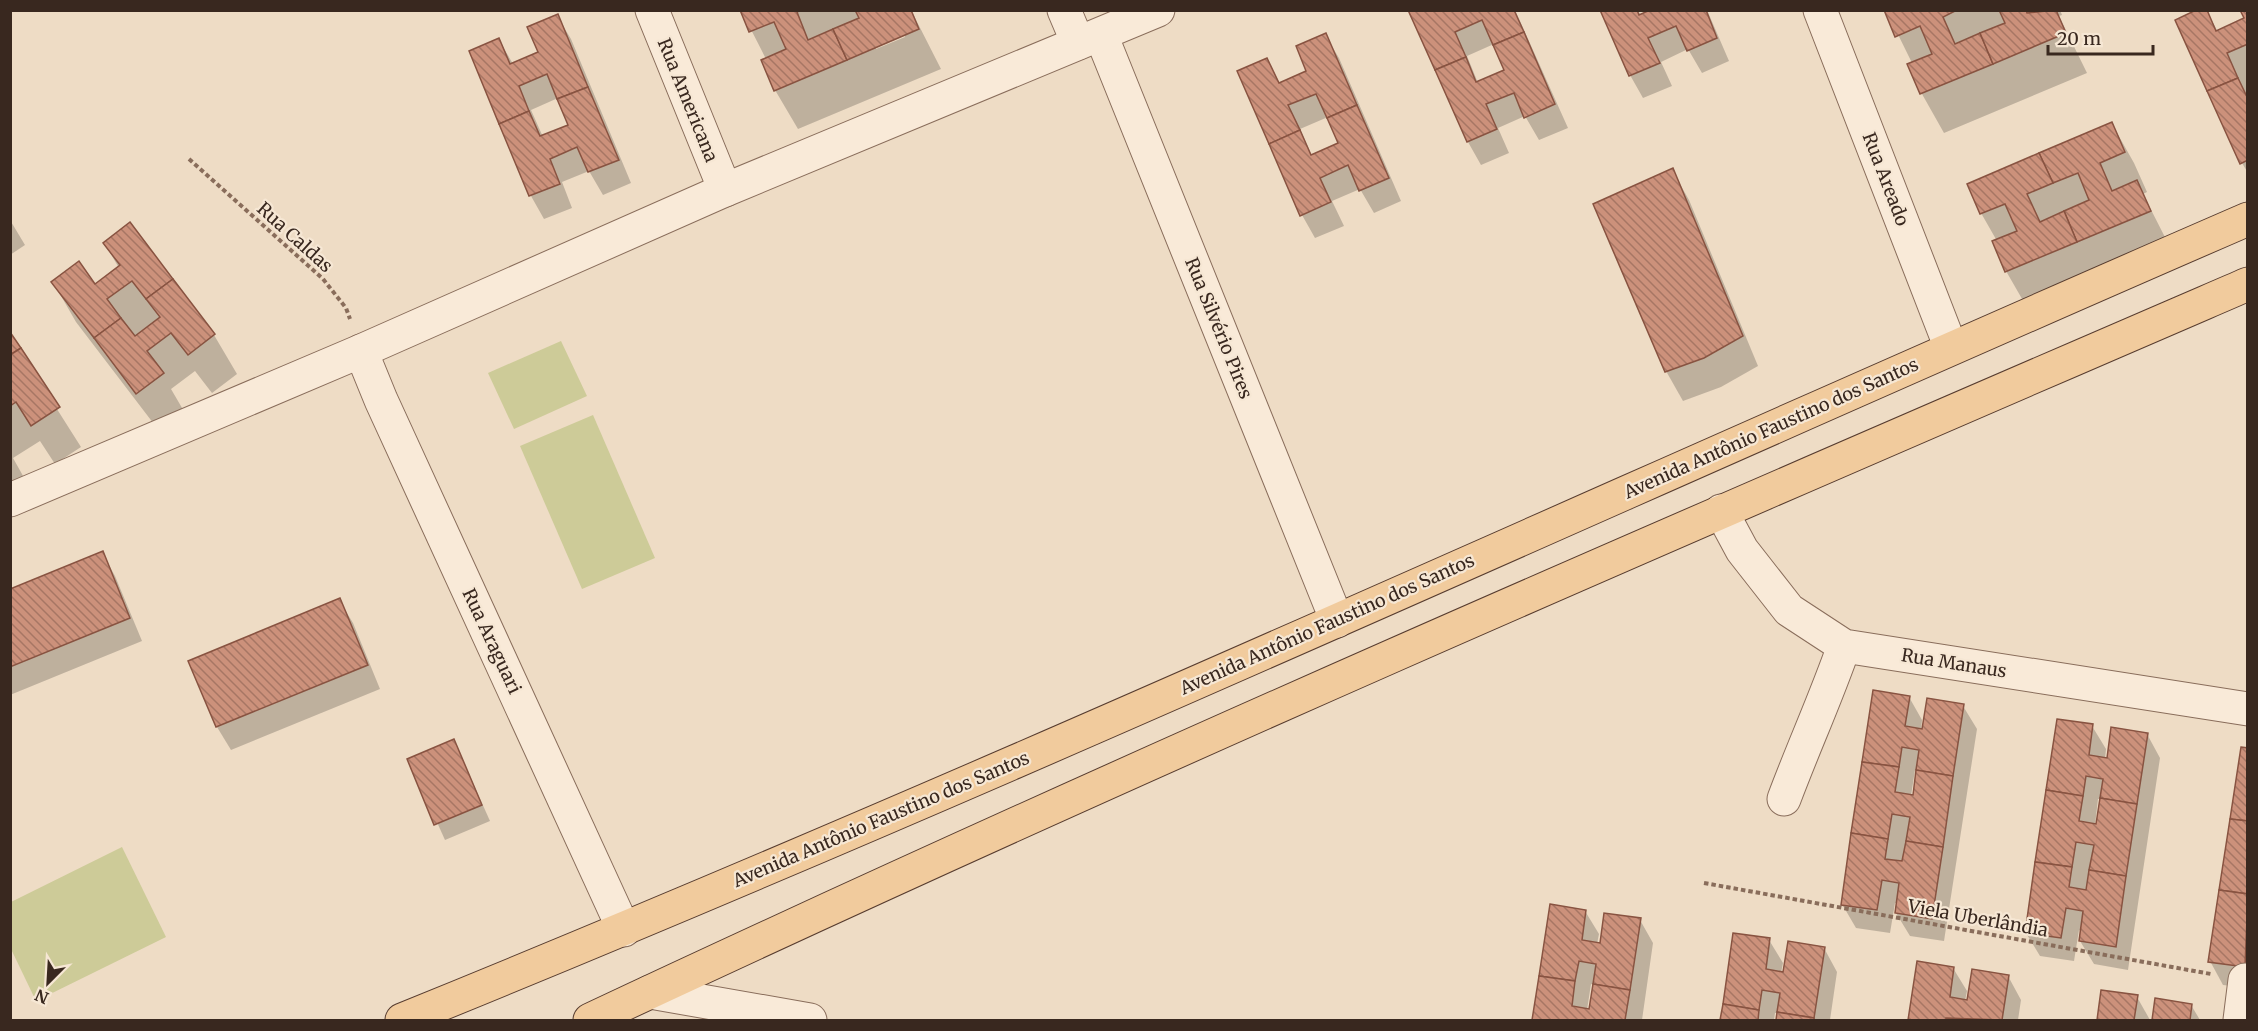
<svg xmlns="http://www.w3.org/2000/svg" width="2258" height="1031" viewBox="0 0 2258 1031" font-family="Merriweather,serif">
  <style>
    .garden { fill: #cdcb98 }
    .shadow { fill: #0003; fill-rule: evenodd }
    .building { fill: url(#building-back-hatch); stroke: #885341; stroke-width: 1.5 }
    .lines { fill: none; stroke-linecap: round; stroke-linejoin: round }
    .minor-casing { stroke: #896d5b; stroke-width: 35 }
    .major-casing { stroke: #573c2f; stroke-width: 35 }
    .path { stroke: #896d5b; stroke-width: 4; stroke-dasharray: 4.5 3; stroke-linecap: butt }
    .minor { stroke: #f9ead8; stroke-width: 33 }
    .major { stroke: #f1cb9d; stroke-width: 33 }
    .labels { text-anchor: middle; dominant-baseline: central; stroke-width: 4.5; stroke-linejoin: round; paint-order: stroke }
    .street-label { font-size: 18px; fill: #39281f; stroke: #f6e7d4 }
  </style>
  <defs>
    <pattern id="building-back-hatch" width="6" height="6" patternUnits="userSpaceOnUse" patternTransform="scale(1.5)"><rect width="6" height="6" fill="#cc917b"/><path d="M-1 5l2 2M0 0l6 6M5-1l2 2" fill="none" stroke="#a77664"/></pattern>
  </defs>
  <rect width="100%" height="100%" fill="#eedcc5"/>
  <!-- garden -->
  <g class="garden">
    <polygon points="561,341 587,396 514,429 488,373"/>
    <polygon points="593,415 655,558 582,589 520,446"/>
    <polygon points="122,847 166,937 36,1001 11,949 11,902"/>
  </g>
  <!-- shadow -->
  <g class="shadow">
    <path d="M741 10H916L912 12 941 69 798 129 775 90 766 59ZM904 34 905 37 876 49V46Z"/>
    <path d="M1410 10H1515L1568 128 1539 140 1525 116 1498 128 1509 153 1481 165 1468 142ZM1494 44 1506 70 1478 83 1467 56Z"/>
    <polygon points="1602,10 1638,10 1641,16 1654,10 1707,10 1729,61 1702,73 1688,49 1661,62 1672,86 1643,98 1630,75"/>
    <polygon points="1886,10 2060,10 2062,15 2059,16 2087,73 1944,133 1922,94 1909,65 1912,63"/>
    <polygon points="2206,10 2218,32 2246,19 2248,10 2248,173 2242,163"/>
    <path d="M557 16 571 39 631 183 603 195 589 171 562 182 572 208 544 219 531 196 471 52 499 40 513 64 540 53ZM558 98 570 126 543 137 531 110Z"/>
    <path d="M1325 35 1339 58 1401 201 1374 213 1360 189 1332 201 1344 226 1315 238 1302 215 1267 60 1280 84 1308 72ZM1328 117 1340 144 1312 156 1300 129Z"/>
    <polygon points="2112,124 2134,163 2147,192 2143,194 2172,251 2029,311 2006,271 1997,241 1981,213"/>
    <polygon points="1672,170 1689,200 1758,366 1721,387 1683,401 1666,371"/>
    <polygon points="10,220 25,245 10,255"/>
    <polygon points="130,225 214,335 237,374 212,393 195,371 171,389 185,413 160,432 76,322 53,282 95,286 119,268 105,244"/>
    <polygon points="10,335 81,447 55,464 40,441 13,458 27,483 10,493"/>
    <polygon points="102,553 115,576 142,641 10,695 10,590"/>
    <polygon points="339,600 353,623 380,689 231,750 217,727 190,662"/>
    <path d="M1909 697 1922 720 1921 730 1963 706 1977 729 1944 941 1910 936 1896 913 1898 903H1895L1890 933 1856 928 1842 904ZM1915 770H1918L1914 797 1911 796Z"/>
    <path d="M2092 726 2106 749 2105 759H2108L2147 734 2160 758 2128 970 2094 964 2080 941 2082 932 2079 930 2074 961 2040 956 2026 933ZM2098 799H2102L2098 826 2095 825Z"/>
    <polygon points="454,741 490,821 445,840 409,760"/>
    <polygon points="2248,750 2248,988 2223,985 2210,961"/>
    <path d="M1551 906 1585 911 1599 934 1597 944 1601 945 1640 920 1653 943 1642 1020H1534ZM1591 984 1594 985 1591 1011 1587 1010Z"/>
    <polygon points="1735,935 1769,940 1783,963 1781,973 1785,973 1824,948 1837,972 1830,1020 1777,1020 1778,1013 1775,1013 1774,1020 1722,1020"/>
    <polygon points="1919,963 1953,968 1967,991 1965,1001 1969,1001 2008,976 2021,1000 2018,1020 1910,1020"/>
    <polygon points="2103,992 2137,997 2150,1020 2098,1020"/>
    <polygon points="2157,1000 2191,1005 2200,1020 2153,1020"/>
  </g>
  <!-- building -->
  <g class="building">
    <polygon points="740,10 801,10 797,12 808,40 833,29 847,60 774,91 761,60 786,49 774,22 749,32"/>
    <polygon points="855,10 911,10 919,29 847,60 833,29 859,18"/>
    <polygon points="1408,10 1514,10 1524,32 1493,45 1482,20 1455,32 1466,57 1435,70"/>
    <polygon points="1600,10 1637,10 1639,15 1650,10 1706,10 1717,38 1687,51 1676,26 1648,38 1660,63 1629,76"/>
    <polygon points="1884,10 1957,10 1943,17 1955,44 1980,33 1993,64 1920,94 1907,64 1932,54 1920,26 1895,37"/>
    <polygon points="1999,10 2026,10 2027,13 2056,10 2066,33 1993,64 1980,33 2005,23"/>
    <polygon points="2196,10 2207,10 2216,31 2244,18 2240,10 2248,10 2248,44 2227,53 2238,78 2207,91 2175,20"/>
    <polygon points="558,14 588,87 557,99 547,74 519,86 529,111 499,124 469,51 499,38 510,64 538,52 527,27"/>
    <polygon points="1524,32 1555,104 1524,118 1514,93 1486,104 1497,129 1467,142 1435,70 1466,57 1476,82 1504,70 1493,45"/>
    <polygon points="1326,33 1357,105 1327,118 1316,94 1288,105 1300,130 1269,144 1237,71 1267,58 1279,83 1306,71 1296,46"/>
    <polygon points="2238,78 2248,99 2248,160 2240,164 2207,91"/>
    <polygon points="588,87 619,160 588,172 577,147 550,159 560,184 529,196 499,124 529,111 540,136 568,125 557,99"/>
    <polygon points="1357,105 1389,178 1359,191 1348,165 1320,178 1331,202 1300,216 1269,144 1300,130 1311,155 1338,143 1327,118"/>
    <polygon points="2112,122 2125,152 2100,163 2112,191 2137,180 2151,211 2077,242 2064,211 2089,200 2078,173 2053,183 2039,153"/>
    <polygon points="2039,153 2053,183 2027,194 2040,222 2064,211 2077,242 2005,272 1992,241 2017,231 2005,204 1980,214 1967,184"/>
    <polygon points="1673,168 1743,336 1704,358 1665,372 1593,204"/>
    <polygon points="130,222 173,279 146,299 132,281 107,299 121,318 94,338 51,282 79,261 95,284 120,265 103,243"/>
    <polygon points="173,279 215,334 188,355 171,333 147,351 164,373 136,394 94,338 121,318 135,336 160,317 146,299"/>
    <polygon points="10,332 21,348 10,355"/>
    <polygon points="21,348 60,407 31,426 16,402 10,406 10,355"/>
    <polygon points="103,551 130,618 10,667 10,589"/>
    <polygon points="340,598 368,665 216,727 188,661"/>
    <polygon points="1873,690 1910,696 1905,726 1922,729 1927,698 1964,704 1953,776 1916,770 1919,750 1902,747 1899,767 1862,762"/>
    <polygon points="2057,719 2093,724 2089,755 2107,758 2111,727 2148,733 2137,804 2100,798 2103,779 2086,776 2083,796 2046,790"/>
    <polygon points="454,739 482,805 434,825 407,759"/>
    <polygon points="2241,747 2248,748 2248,821 2230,819"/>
    <polygon points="1862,762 1899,767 1895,792 1913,795 1916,770 1953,776 1943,847 1906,841 1910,817 1892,814 1888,839 1851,833"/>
    <polygon points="2046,790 2083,796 2079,821 2096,824 2100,798 2137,804 2126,876 2089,870 2094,845 2076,842 2072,867 2035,862"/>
    <polygon points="2230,819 2248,821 2248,894 2219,890"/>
    <polygon points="1851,833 1888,839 1885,859 1902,861 1906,841 1943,847 1932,919 1895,913 1899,883 1882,880 1877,910 1841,905"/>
    <polygon points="2035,862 2072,867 2069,887 2086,890 2089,870 2126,876 2116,947 2079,941 2083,911 2066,908 2061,938 2025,933"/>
    <polygon points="2219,890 2248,894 2245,967 2208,962"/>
    <polygon points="1550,904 1586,910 1582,940 1600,943 1604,913 1641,918 1630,990 1593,984 1596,964 1579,961 1575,981 1539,976"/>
    <polygon points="1733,933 1770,938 1766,969 1783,972 1788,941 1825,947 1814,1018 1777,1012 1780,993 1762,990 1759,1010 1723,1004"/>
    <polygon points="1917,961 1954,967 1950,997 1967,1000 1972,969 2009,975 2002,1020 1946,1018 1946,1020 1908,1020"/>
    <polygon points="1539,976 1575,981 1572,1006 1589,1009 1593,984 1630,990 1625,1020 1532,1020"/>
    <polygon points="2101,990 2138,995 2134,1020 2097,1020"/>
    <polygon points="2155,998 2192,1004 2190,1020 2152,1020"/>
    <polygon points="1723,1004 1759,1010 1758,1020 1720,1020"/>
    <polygon points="1777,1012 1814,1018 1814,1020 1776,1020"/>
  </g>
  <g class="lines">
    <defs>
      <g id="minor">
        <polyline points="652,10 725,190"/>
        <polyline points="1064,10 1078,43"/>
        <polyline points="1820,10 1951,348"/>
        <polyline points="1101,35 1337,621"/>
        <polyline points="361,351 381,400 624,930"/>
        <polyline points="10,500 361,351 725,190 1158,10"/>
        <polyline points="1721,511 1742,550 1789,610 1844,646 2248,709"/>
        <path d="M1784 799C1803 748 1826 698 1844 646"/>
        <polyline points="650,992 810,1020"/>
        <polyline points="2240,1020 2245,980"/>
      </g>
      <g id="major">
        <path d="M402 1020C1023 768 1632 486 2248 219"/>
        <path d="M590 1020C1137 763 1692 524 2248 284"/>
      </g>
    </defs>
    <!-- minor casing -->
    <use href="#minor" class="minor-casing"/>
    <!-- major casing -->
    <use href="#major" class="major-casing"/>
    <!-- path -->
    <g class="path">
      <polyline points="189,159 323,279 346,308 350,319"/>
      <polyline points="1704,883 2211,974"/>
    </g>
    <!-- minor -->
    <use href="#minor" class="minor"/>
    <!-- major -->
    <use href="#major" class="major"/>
  </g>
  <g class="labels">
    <!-- street labels -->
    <g class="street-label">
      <text transform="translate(688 100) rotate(68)">Rua Americana</text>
      <text transform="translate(1886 179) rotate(69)">Rua Areado</text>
      <text transform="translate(295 237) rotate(42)">Rua Caldas</text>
      <text transform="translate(1219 328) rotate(68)">Rua Silvério Pires</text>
      <text transform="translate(1771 428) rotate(-24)">Avenida Antônio Faustino dos Santos</text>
      <text transform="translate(1327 624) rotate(-24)">Avenida Antônio Faustino dos Santos</text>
      <text transform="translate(492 641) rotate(65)">Rua Araguari</text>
      <text transform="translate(1954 663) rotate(9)">Rua Manaus</text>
      <text transform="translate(881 819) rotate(-23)">Avenida Antônio Faustino dos Santos</text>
      <text transform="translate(1978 918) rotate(10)">Viela Uberlândia</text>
    </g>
  </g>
  <!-- border -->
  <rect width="2258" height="1031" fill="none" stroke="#39281f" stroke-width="24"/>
  <!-- north arrow -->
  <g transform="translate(48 983) rotate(204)" stroke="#f6e7d4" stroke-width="4.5" paint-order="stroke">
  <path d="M0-4.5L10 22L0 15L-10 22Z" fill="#39281f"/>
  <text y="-9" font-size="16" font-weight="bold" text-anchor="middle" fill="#39281f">N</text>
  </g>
  <!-- scale -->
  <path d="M2048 45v9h105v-9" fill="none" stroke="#39281f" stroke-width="3"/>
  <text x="2057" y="45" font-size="18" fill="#39281f" stroke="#f6e7d4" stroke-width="4.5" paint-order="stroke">20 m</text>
</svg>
